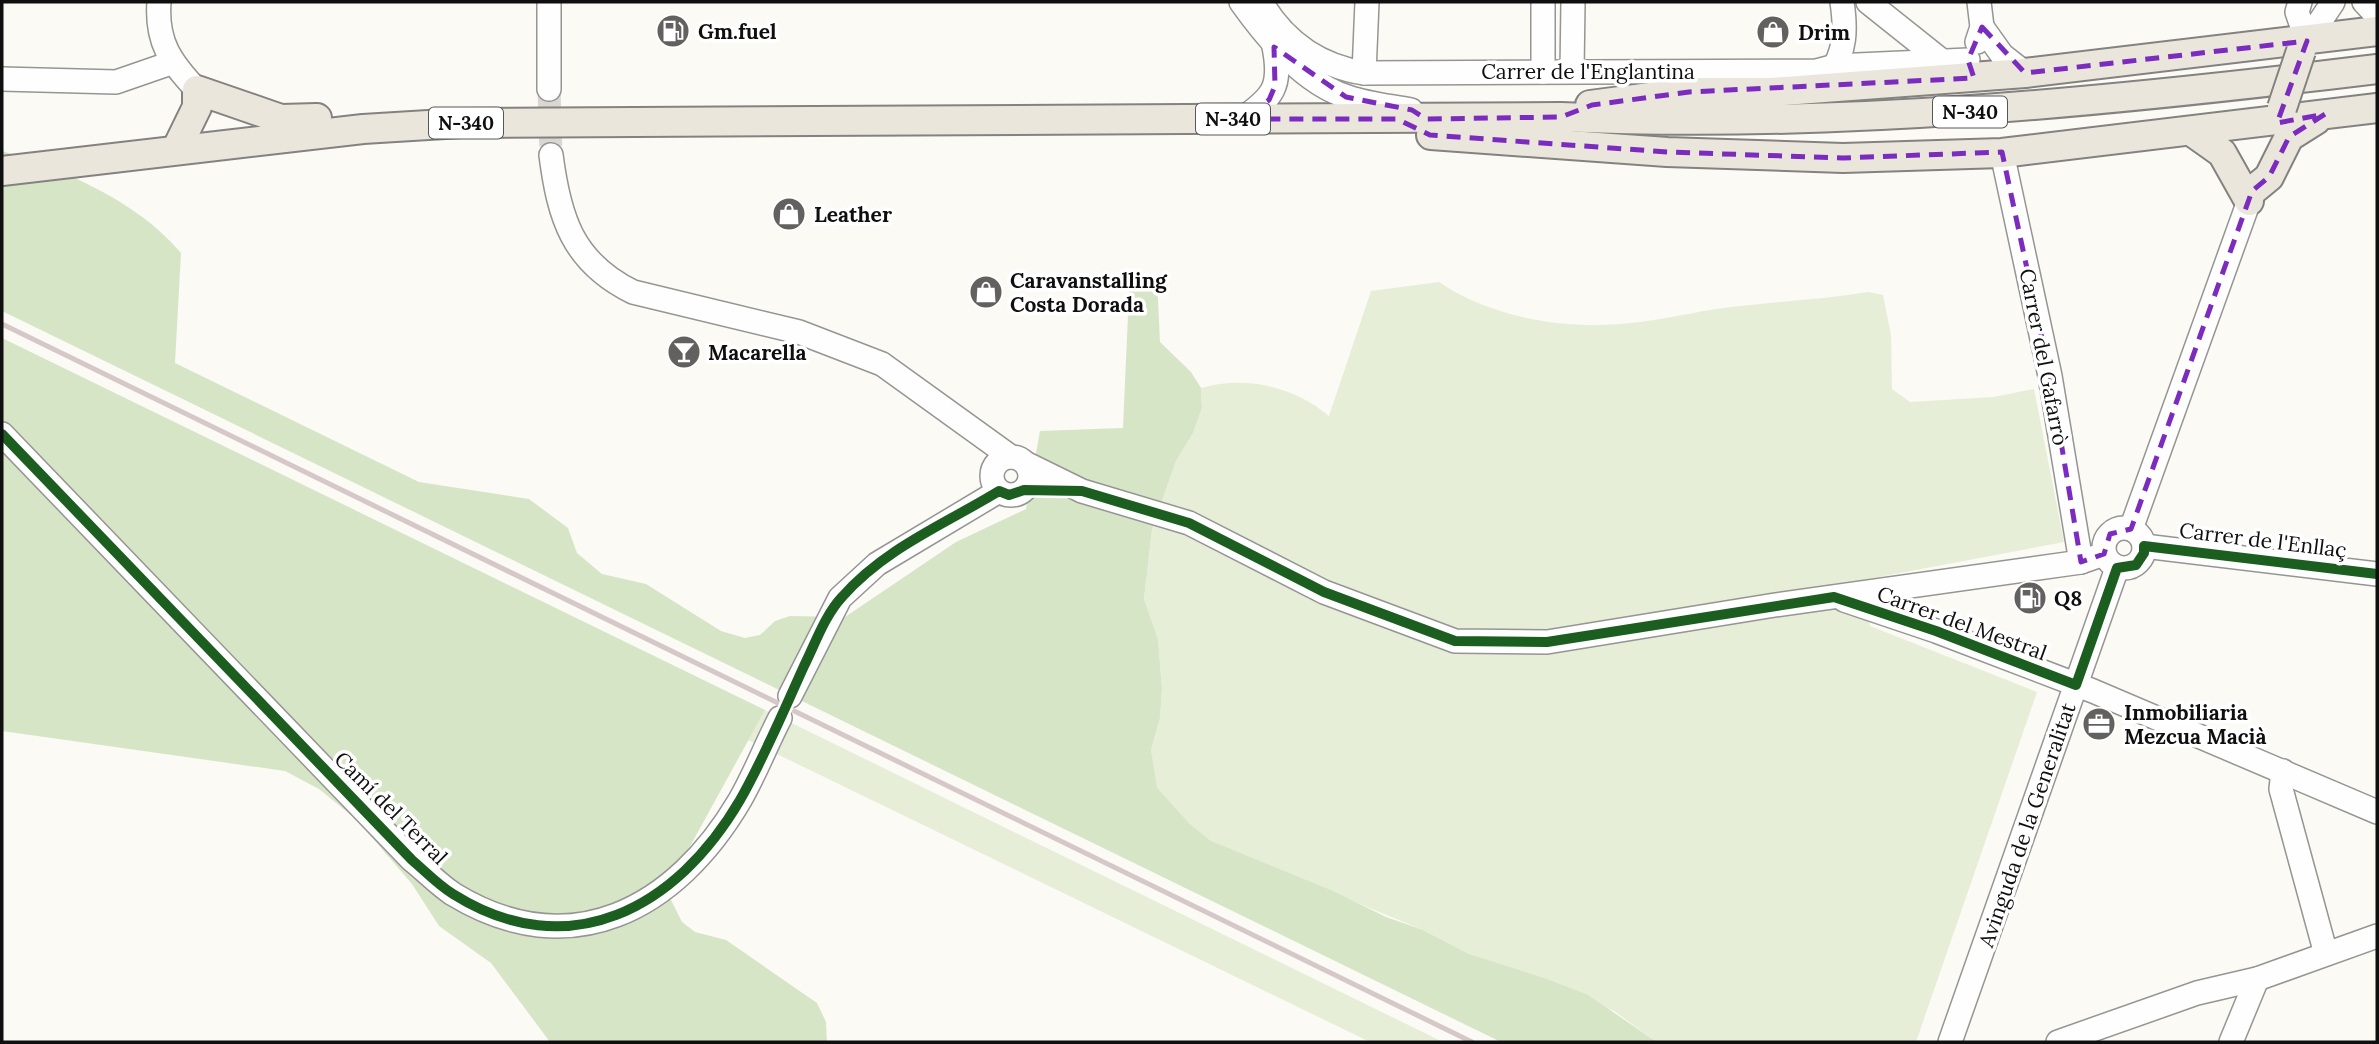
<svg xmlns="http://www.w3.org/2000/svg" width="2379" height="1044" viewBox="0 0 2379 1044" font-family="Lora,serif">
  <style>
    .green { fill: #e6eed8 }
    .forest { fill: #d7e5c7 }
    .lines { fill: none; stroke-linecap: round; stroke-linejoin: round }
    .minor-tunnel { stroke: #d8d7d2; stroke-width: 23; stroke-dasharray: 23 11; stroke-linecap: butt }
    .minor-casing { stroke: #959593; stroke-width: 26 }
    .major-casing { stroke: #838280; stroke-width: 32 }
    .minor { stroke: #fefefe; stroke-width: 23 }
    .major { stroke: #eae6dc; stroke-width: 28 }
    .rail { stroke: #d6c8c9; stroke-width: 5 }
    .major-bridge-casing { stroke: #838280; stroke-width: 32; stroke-linecap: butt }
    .major-bridge { stroke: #eae6dc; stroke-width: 28 }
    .cycleway-casing { stroke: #fff; stroke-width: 15 }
    .cycleway { stroke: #1b5e20; stroke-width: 10 }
    .marked { fill: none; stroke: #7b2cbf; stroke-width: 5; stroke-dasharray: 14 9; stroke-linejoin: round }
    .labels { text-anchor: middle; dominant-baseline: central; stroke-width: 7; stroke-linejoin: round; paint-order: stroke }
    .shield { fill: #fff; stroke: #575757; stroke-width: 2 }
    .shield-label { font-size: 19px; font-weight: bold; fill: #0f0f0f }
    .poi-label { font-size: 21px; font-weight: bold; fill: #0f0f0f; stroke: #fff; text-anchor: start }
    .street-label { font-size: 21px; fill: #0f0f0f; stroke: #fff }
  </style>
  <rect width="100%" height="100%" fill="#fbfaf5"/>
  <!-- green -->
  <g class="green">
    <path d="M1439 282C1495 320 1572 331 1640 322 1673 318 1706 309 1740 306 1783 301 1826 299 1868 292L1883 295 1891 335 1892 389 1910 402 1993 397 2034 389 2064 542 1863 580 1870 626 2037 692 1916 1042H1657L1614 1011 1469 954 1423 930 1243 856 1211 841 1189 823 1156 788 1151 750 1160 718 1162 689 1158 639 1144 599 1152 531 1176 461 1193 433 1202 408 1201 388C1246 375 1295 387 1329 416L1371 291Z"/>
    <polygon points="765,710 1443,1042 1370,1042 748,740"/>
  </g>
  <!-- forest -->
  <g class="forest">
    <path d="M2 151C66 171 136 200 181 253L175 363 419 482 529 499 568 528 577 553 602 574 646 584 721 631 745 638 760 635 775 621 790 616 845 617 956 542 1026 509 1040 431 1123 428 1129 292 1140 280 1157 278 1160 342 1191 372 1201 388 1202 408 1193 433 1176 461 1152 530 1144 599 1158 639 1162 689 1160 718 1151 750 1157 788 1189 823 1211 841 1333 891 1386 917 1423 930 1469 954 1547 979 1588 995 1657 1042H1501L2 311Z"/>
    <polygon points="2,338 765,710 688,850 669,874 667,892 682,922 695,932 726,940 817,1003 826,1022 827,1042 550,1042 491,963 439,926 412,884 357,820 319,789 285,771 2,731"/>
  </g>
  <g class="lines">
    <!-- minor-tunnel -->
    <polyline class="minor-tunnel" points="549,89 551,155"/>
    <defs>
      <g id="minor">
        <path d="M159 2C156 41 170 62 197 90"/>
        <path d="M1241 2C1266 37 1304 84 1348 97 1368 104 1390 106 1411 110"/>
        <path d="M1261 2C1284 41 1319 66 1364 73L1816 71 1835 66 1968 60"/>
        <polyline points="1868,2 1942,61"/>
        <polyline points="2300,2 2297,12 2307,41"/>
        <polyline points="2364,2 2377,16"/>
        <polyline points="1982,27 2002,55 2025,73"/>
        <polyline points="2307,41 2333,2"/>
        <polyline points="1977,42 1982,27 1979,2"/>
        <polyline points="1572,71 1573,2"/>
        <polyline points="1543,72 1543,2"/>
        <polyline points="1364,73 1367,2"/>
        <path d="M1829 75C1846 52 1846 29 1842 2"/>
        <polyline points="2,79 116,82 171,63"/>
        <polyline points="549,89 549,2"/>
        <path d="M1242 119C1273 97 1282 87 1274 47"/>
        <polyline points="2002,153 2050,376 2081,562"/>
        <path d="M551 155C559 217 572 262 633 292L799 332 882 364 1011 457"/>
        <path d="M2 434 412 860C426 871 439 885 453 894 571 966 676 909 740 800 755 774 766 745 780 718"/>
        <circle cx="1011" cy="476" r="19"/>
        <polyline points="1027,464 1082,491 1189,523 1324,592 1455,641 1547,642 1775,605 2081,562 2104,554"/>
        <circle cx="2124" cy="548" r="20"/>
        <polyline points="2131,529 2249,201"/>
        <polyline points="2144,546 2377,574"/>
        <polyline points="1844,600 1936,631 2093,691 2377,812"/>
        <polyline points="790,696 840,598 877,564 999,491"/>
        <polyline points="2283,771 2281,789 2326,954"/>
        <polyline points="1950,1042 2117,568"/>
        <polyline points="2058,1042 2197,993 2257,979 2377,936"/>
        <polyline points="2231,1042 2257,979"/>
      </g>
      <g id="major">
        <polyline points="1590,105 1689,92 1772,92 2025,73 2377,31"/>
        <polyline points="2191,131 2222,153 2249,201"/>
        <polyline points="1431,135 1667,152 1843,158 2002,153 2377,108"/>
        <polyline points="176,150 197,107 197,90 281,119 317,118"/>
        <path d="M2 171 363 129 461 123 1561 117C1835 129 2106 102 2377 69"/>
        <polyline points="2252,191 2269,177 2289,137 2316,120"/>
      </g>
    </defs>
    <!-- minor casing -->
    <use href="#minor" class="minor-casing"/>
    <!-- major casing -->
    <use href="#major" class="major-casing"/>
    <!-- minor -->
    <use href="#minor" class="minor"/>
    <!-- major -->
    <use href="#major" class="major"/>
    <!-- rail -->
    <polyline class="rail" points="2,324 1472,1042"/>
    <defs>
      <polyline id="major-bridge" points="2282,108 2301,51"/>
    </defs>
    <!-- major-bridge casing -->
    <use href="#major-bridge" class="major-bridge-casing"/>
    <!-- major-bridge -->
    <use href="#major-bridge" class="major-bridge"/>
    <defs>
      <path id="cycleway" d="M2 434 412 860C425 871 438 885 453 894 569 967 677 908 740 800 764 758 784 710 804 666 815 644 825 615 842 597 885 548 945 524 999 491L1009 495 1024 490 1082 491 1189 523 1324 592 1455 641 1547 642 1834 597 1936 631 2076 685 2117 568 2136 565 2144 553V546L2377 574"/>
    </defs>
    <!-- cycleway casing -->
    <use href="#cycleway" class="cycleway-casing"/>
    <!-- cycleway -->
    <use href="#cycleway" class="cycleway"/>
  </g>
  <!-- marked area -->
  <path class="marked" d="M1982 27 2025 73 2307 41 2277 123 2325 114 2289 137 2269 177 2252 191 2131 529 2110 534 2104 554 2081 562 2050 376 2002 152 1843 158 1667 152 1430 135 1397 119H1242L1269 100 1275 86 1274 47 1346 97 1412 110 1426 119 1561 117 1592 105 1689 92 1974 78 1968 60Z"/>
  <!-- icons -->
  <defs>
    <symbol id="fuel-disc" viewBox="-11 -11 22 22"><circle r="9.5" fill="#626160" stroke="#fff"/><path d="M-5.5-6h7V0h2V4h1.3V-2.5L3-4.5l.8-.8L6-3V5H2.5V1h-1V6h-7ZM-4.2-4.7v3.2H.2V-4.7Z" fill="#fff"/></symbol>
    <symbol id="shop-disc" viewBox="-11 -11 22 22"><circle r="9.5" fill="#626160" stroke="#fff"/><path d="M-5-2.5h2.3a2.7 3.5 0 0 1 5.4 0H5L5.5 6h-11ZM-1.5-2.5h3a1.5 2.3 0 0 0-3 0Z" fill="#fff"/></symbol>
    <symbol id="bar-disc" viewBox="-11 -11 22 22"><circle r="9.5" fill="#626160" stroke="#fff"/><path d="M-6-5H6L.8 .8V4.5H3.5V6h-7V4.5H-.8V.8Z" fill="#fff"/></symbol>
    <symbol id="office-disc" viewBox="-11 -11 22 22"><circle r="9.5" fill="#626160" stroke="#fff"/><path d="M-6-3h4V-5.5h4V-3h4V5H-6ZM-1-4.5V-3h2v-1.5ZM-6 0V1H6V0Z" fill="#fff"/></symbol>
  </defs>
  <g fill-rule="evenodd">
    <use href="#fuel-disc" x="654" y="12" width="38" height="38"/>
    <use href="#shop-disc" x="1754" y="13" width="38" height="38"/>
    <use href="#shop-disc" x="770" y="195" width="38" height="38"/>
    <use href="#shop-disc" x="967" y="273" width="38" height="38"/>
    <use href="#bar-disc" x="665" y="333" width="38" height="38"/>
    <use href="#fuel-disc" x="2011" y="579" width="38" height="38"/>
    <use href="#office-disc" x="2080" y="705" width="38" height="38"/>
  </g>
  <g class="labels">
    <!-- shield labels -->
    <g class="shield">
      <rect x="1933" y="96.5" width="74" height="31" rx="5"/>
      <rect x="1196" y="103.5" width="74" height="31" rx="5"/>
      <rect x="429" y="107.5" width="74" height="31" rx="5"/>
    </g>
    <g class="shield-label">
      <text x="1970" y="112">N-340</text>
      <text x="1233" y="119">N-340</text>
      <text x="466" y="123">N-340</text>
    </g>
    <!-- poi labels -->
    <g class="poi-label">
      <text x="698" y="31">Gm.fuel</text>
      <text x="1798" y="32">Drim</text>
      <text x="814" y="214">Leather</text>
      <text x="1010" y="280">Caravanstalling<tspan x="1010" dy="24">Costa Dorada</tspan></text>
      <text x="708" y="352">Macarella</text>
      <text x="2054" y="598">Q8</text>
      <text x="2124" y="712">Inmobiliaria<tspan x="2124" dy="24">Mezcua Macià</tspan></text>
    </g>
    <!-- street labels -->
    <g class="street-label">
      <text x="1588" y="71">Carrer de l'Englantina</text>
      <text transform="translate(2044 357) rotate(79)">Carrer del Gafarrò</text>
      <text transform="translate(2263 540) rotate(7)">Carrer de l'Enllaç</text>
      <text transform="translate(1962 623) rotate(20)">Carrer del Mestral</text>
      <text transform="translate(391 808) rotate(45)">Camí del Terral</text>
      <text transform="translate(2027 825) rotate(-71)">Avinguda de la Generalitat</text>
    </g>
  </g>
  <!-- border -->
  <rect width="2379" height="1044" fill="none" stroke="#0f0f0f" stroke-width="7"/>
</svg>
